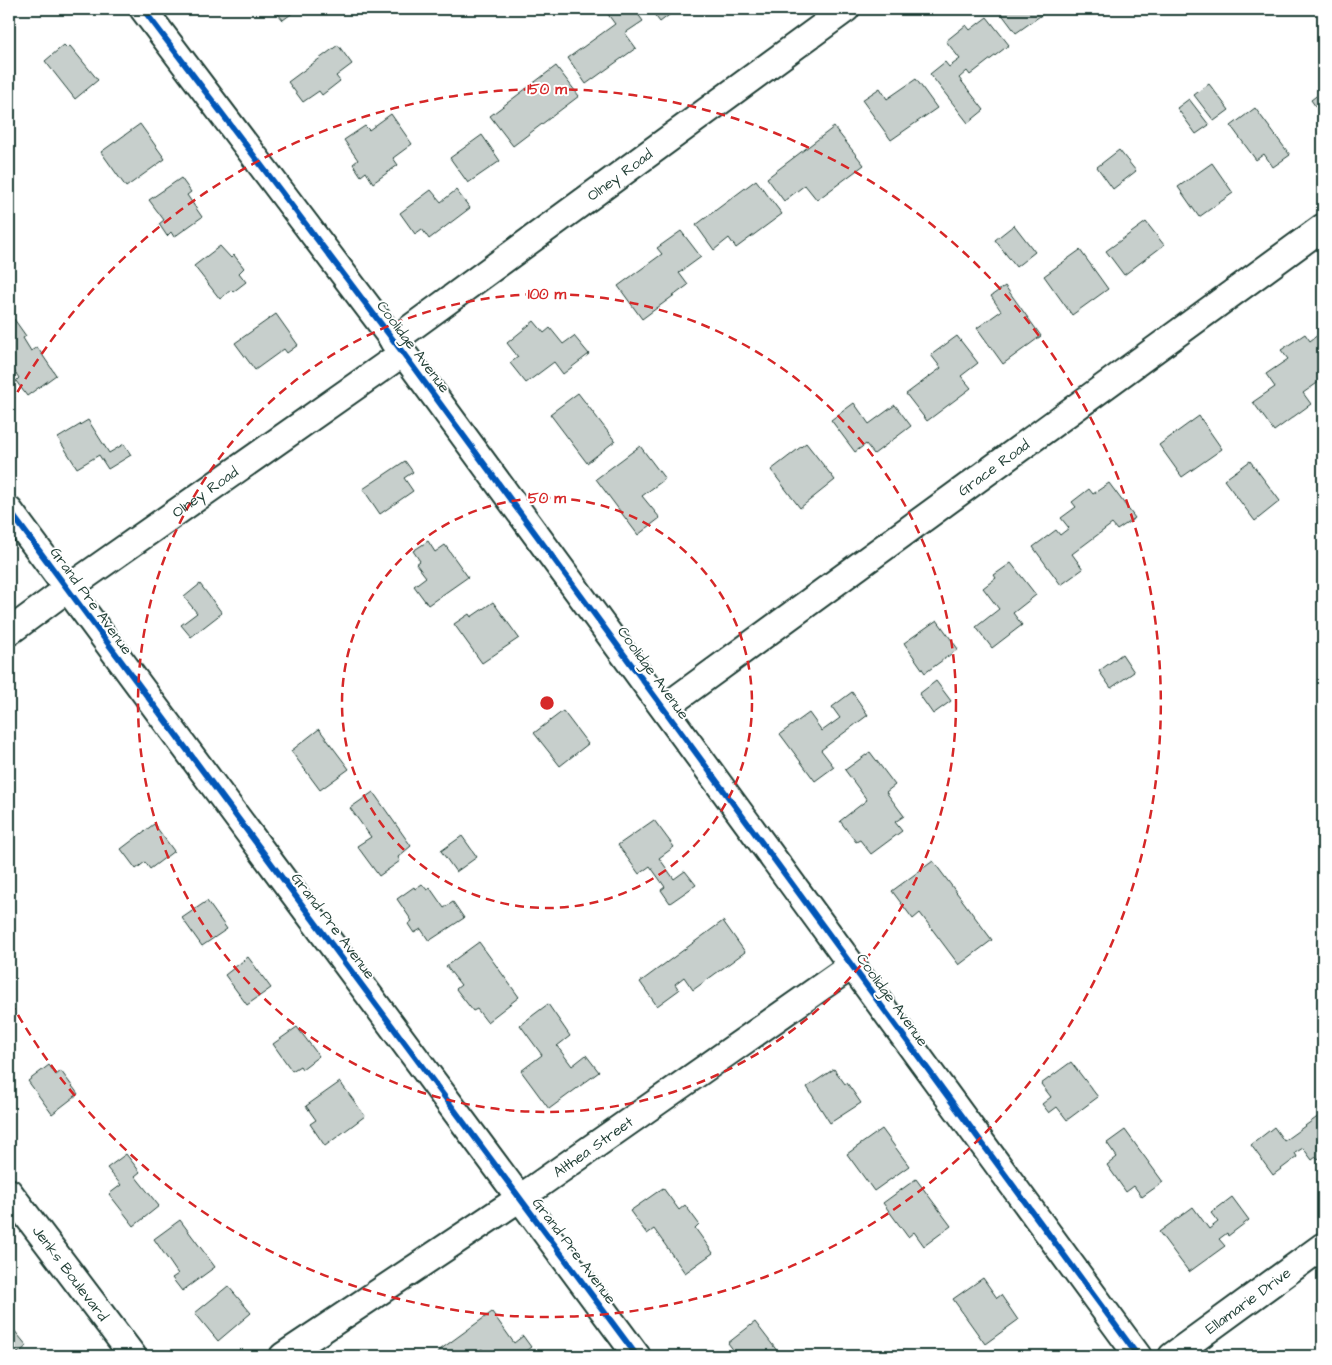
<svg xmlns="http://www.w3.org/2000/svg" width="1332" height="1365" viewBox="0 0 1332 1365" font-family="'Architects Daughter',sans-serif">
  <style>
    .building { fill: #c7cfcc; stroke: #1f3d34 }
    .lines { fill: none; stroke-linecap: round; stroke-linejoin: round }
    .street-casing { stroke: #1f3d34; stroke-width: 30 }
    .street { stroke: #fff; stroke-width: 26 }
    .cycleway-casing { stroke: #fff; stroke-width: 9 }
    .cycleway { stroke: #0057b8; stroke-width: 6 }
    .ring { fill: none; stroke: #d62828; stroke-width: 2.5; stroke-dasharray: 9 6 }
    .labels { text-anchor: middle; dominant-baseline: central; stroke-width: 4; stroke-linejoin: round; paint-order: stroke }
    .street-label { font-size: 15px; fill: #1f3d34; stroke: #fff }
    .centre { fill: #d62828; stroke: #fff; stroke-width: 2.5 }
    .ring-label { font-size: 15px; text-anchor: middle; font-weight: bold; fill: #d62828; stroke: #fff; stroke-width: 4; stroke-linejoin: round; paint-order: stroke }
  </style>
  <rect width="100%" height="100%" fill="#fff"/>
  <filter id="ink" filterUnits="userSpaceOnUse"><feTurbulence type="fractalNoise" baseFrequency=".02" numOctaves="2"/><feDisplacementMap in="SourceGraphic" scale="10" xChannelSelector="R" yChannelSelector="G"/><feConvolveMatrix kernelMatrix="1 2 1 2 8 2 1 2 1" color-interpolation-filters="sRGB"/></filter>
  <g filter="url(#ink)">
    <!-- building -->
    <g class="building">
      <polygon points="274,9 298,9 283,20"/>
      <polygon points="604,9 634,9 643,21 625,33 636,48 586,84 568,58 615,24"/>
      <polygon points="650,9 677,9 660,22"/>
      <polygon points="998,9 1050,9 1016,33"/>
      <polygon points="987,17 1009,45 970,75 967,71 959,78 984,110 968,123 930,74 945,62 949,67 960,59 946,41 966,25 970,30"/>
      <polygon points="64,45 67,48 70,46 98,80 75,99 45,61"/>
      <polygon points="338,45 352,64 336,76 340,81 322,95 319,91 303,102 288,82"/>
      <polygon points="556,66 579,96 513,146 490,116"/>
      <polygon points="916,79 937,108 891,140 862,100 880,88 887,99"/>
      <polygon points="1209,84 1229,110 1214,121 1194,95"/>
      <polygon points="1323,91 1323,117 1311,100"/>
      <polygon points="1189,99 1209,125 1196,134 1177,108"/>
      <polygon points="1255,108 1290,155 1273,167 1264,154 1256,160 1231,126"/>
      <polygon points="391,114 412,144 393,158 398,165 373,183 366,172 361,176 353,164 358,160 344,140 365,126 369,130"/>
      <polygon points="140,124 165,159 126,187 101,152"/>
      <polygon points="834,127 864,165 817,200 805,185 784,201 767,178"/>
      <polygon points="482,135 500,161 468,183 450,158"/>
      <polygon points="1119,150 1136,171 1113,189 1097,167"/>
      <polygon points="1212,163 1233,193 1199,217 1178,187"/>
      <polygon points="181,178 191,192 187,195 202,217 174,237 171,232 167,236 159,224 164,220 149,200"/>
      <polygon points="756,180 782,214 736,248 729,238 714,250 696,225"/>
      <polygon points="431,190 441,202 456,190 470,208 429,239 422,229 415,234 400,213"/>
      <polygon points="1146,222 1164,245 1124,275 1106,251"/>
      <polygon points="1014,225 1035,252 1016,267 995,240"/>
      <polygon points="681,231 701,257 679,273 688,285 642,319 618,286 662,254 657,248"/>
      <polygon points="220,246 231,258 234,255 244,268 239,273 246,282 233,292 231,290 220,299 194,266"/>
      <polygon points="1080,250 1108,289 1072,315 1044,276"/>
      <polygon points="1005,286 1041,336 1003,364 977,328 1001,311 991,296"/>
      <polygon points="276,314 298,345 287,353 284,349 255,370 235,343"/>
      <polygon points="14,319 26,336 23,338 31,351 37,347 56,375 27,396 16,381 19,378 9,363 9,323"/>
      <polygon points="534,321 544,333 550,328 563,344 574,336 589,354 563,374 554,362 526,383 510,363 518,357 507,343"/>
      <polygon points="1305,334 1310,341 1319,334 1323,340 1323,379 1303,393 1311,404 1274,431 1253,402 1275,387 1266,374 1288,359 1281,350"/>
      <polygon points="957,336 978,363 961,376 971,388 927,421 906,394 941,368 931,355"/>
      <polygon points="578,393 615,441 587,463 550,414"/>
      <polygon points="854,403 869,424 895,405 911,426 874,454 866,444 855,452 831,420"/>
      <polygon points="1199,416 1222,449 1182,477 1159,445"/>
      <polygon points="88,420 109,453 124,444 131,455 108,469 99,455 77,468 58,438"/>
      <polygon points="806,443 835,480 800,508 771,470"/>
      <polygon points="640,446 665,479 642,496 660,518 638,535 596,479"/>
      <polygon points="405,461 413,472 404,478 413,491 380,514 363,489"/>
      <polygon points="1250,461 1280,501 1255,521 1224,480"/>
      <polygon points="1109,483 1135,518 1117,530 1112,524 1072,554 1083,569 1061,585 1033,547 1056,530 1060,535 1069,528 1061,518 1076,507 1072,502 1089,489 1093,494"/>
      <polygon points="428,541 435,552 445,545 468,577 428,605 414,586 426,577 416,564 420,561 413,551"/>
      <polygon points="1011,563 1036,595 1013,613 1022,625 992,648 976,627 999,609 983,588 996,578 994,575"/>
      <polygon points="200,584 222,613 191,637 181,625 197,613 184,597"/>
      <polygon points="493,602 519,638 482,663 454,624 469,614 471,617"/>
      <polygon points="937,620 958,649 925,673 904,643"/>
      <polygon points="1122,654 1134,672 1111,688 1099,671"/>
      <polygon points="936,681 951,701 933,714 919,694"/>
      <polygon points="852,692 868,715 821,750 834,767 815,781 780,734 809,713 822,731 840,718 832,707"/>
      <polygon points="563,711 588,744 560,766 534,733"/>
      <polygon points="319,729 349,769 320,790 291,751"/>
      <polygon points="870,752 895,785 886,792 904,816 895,822 902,831 871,854 860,840 856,842 840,821 867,800 845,770"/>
      <polygon points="373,792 411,846 398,857 400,861 379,876 357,846 371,837 350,808"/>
      <polygon points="654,820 674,847 659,858 674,879 685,871 696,885 670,903 661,890 665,887 650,866 639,874 618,845"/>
      <polygon points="154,824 174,851 150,869 145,862 136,869 121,849"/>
      <polygon points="462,836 477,857 456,872 441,851"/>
      <polygon points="933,861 992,940 959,965 920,913 913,919 892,891"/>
      <polygon points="422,884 427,890 430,888 444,908 453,902 464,918 429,941 421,929 414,933 408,924 412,921 397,899 414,887 415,889"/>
      <polygon points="207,901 227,929 202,946 182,918"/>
      <polygon points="723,921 745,952 693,990 684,977 675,984 679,990 657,1006 640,982"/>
      <polygon points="479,942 519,997 487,1022 477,1009 473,1011 456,989 461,985 446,966"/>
      <polygon points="248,957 271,988 247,1005 225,975"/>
      <polygon points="548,1004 570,1036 557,1046 572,1066 586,1055 599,1072 549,1109 521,1071 542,1055 520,1025"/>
      <polygon points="297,1027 319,1056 302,1069 300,1066 292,1071 273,1044"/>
      <polygon points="1071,1062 1098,1097 1067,1120 1057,1107 1049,1113 1042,1104 1051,1097 1041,1084"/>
      <polygon points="49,1065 56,1075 61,1071 78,1094 52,1114 28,1081"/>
      <polygon points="834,1069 845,1084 847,1083 861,1103 830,1123 807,1087"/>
      <polygon points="340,1082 365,1116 325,1146 310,1124 316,1120 306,1106"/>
      <polygon points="1323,1113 1323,1155 1318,1159 1316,1157 1312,1160 1303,1148 1295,1153 1297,1157 1273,1175 1251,1145 1274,1127 1284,1141"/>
      <polygon points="882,1129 909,1166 874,1191 847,1154"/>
      <polygon points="1125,1130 1163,1182 1142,1197 1134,1186 1126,1192 1107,1165 1117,1157 1107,1143"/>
      <polygon points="126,1154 140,1172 135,1176 159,1206 134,1226 109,1194 121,1185 107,1168"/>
      <polygon points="916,1179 951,1226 924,1246 914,1232 908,1237 883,1203"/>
      <polygon points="663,1188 679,1210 685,1205 699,1224 695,1228 713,1253 685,1273 654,1229 647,1234 630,1211"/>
      <polygon points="1232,1197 1249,1220 1228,1236 1227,1233 1219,1239 1225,1246 1189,1272 1159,1232 1193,1207 1209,1229 1218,1222 1211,1213"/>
      <polygon points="180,1220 215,1267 182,1291 172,1278 178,1274 154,1239"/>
      <polygon points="983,1278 997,1298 1001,1295 1018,1320 985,1344 953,1299"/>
      <polygon points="228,1286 251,1313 218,1341 195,1313"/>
      <polygon points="492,1312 514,1343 523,1336 531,1347 519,1356 488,1356 482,1349 472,1356 441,1356 437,1352"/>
      <polygon points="755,1322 778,1352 772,1356 738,1356 728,1343"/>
      <polygon points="9,1324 27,1346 14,1356 9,1356"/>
    </g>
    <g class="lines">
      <defs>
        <g id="street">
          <polyline points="143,9 403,353 1138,1356"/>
          <path id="s1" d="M393 341 846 9"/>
          <polyline points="9,510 637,1356"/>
          <path id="s2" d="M9 632 67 589 403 353"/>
          <path id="s3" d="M664 708 1323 227"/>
          <path id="s4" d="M9 1192 133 1356"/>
          <path id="s5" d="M283 1356 520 1198 851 966"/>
          <path id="s6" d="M1172 1356 1323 1246"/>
        </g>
      </defs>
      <!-- street casing -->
      <use href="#street" class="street-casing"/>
      <!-- street -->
      <use href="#street" class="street"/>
      <defs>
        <g id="cycleway">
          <polyline points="143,9 403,353 1138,1356"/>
          <polyline points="9,510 637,1356"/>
        </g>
      </defs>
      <!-- cycleway casing -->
      <use href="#cycleway" class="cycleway-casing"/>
      <!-- cycleway -->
      <use href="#cycleway" class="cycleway"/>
    </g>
  </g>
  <!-- distance rings -->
  <g class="ring">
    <circle cx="547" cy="703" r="205"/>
    <circle cx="547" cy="703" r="409"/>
    <path d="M10 405A614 614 0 1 1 10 1001"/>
  </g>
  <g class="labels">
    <!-- street labels -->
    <g class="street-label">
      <text stroke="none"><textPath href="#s1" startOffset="281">Olney Road</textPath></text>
      <text transform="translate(413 347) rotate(53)">Coolidge Avenue</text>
      <text stroke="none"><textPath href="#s3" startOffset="408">Grace Road</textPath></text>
      <text stroke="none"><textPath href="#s2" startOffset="241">Olney Road</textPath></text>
      <text transform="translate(91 601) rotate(54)">Grand Pre Avenue</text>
      <text transform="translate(653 673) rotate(54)">Coolidge Avenue</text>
      <text transform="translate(333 926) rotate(53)">Grand Pre Avenue</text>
      <text transform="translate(892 1000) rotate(54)">Coolidge Avenue</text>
      <text stroke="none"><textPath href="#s5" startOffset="374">Althea Street</textPath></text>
      <text transform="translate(574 1251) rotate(53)">Grand Pre Avenue</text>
      <text stroke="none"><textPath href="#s4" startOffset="102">Jenks Boulevard</textPath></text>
      <text stroke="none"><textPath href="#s6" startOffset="94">Ellamarie Drive</textPath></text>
    </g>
  </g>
  <circle cx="547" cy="703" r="8" class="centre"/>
  <g class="ring-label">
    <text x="547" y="94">150 m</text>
    <text x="547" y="299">100 m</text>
    <text x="547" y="503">50 m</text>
  </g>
  <!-- margin -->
  <rect width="1332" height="1365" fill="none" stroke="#fff" stroke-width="30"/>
  <rect x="15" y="15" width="1302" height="1335" fill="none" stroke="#1f3d34" stroke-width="2" filter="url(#ink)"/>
</svg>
